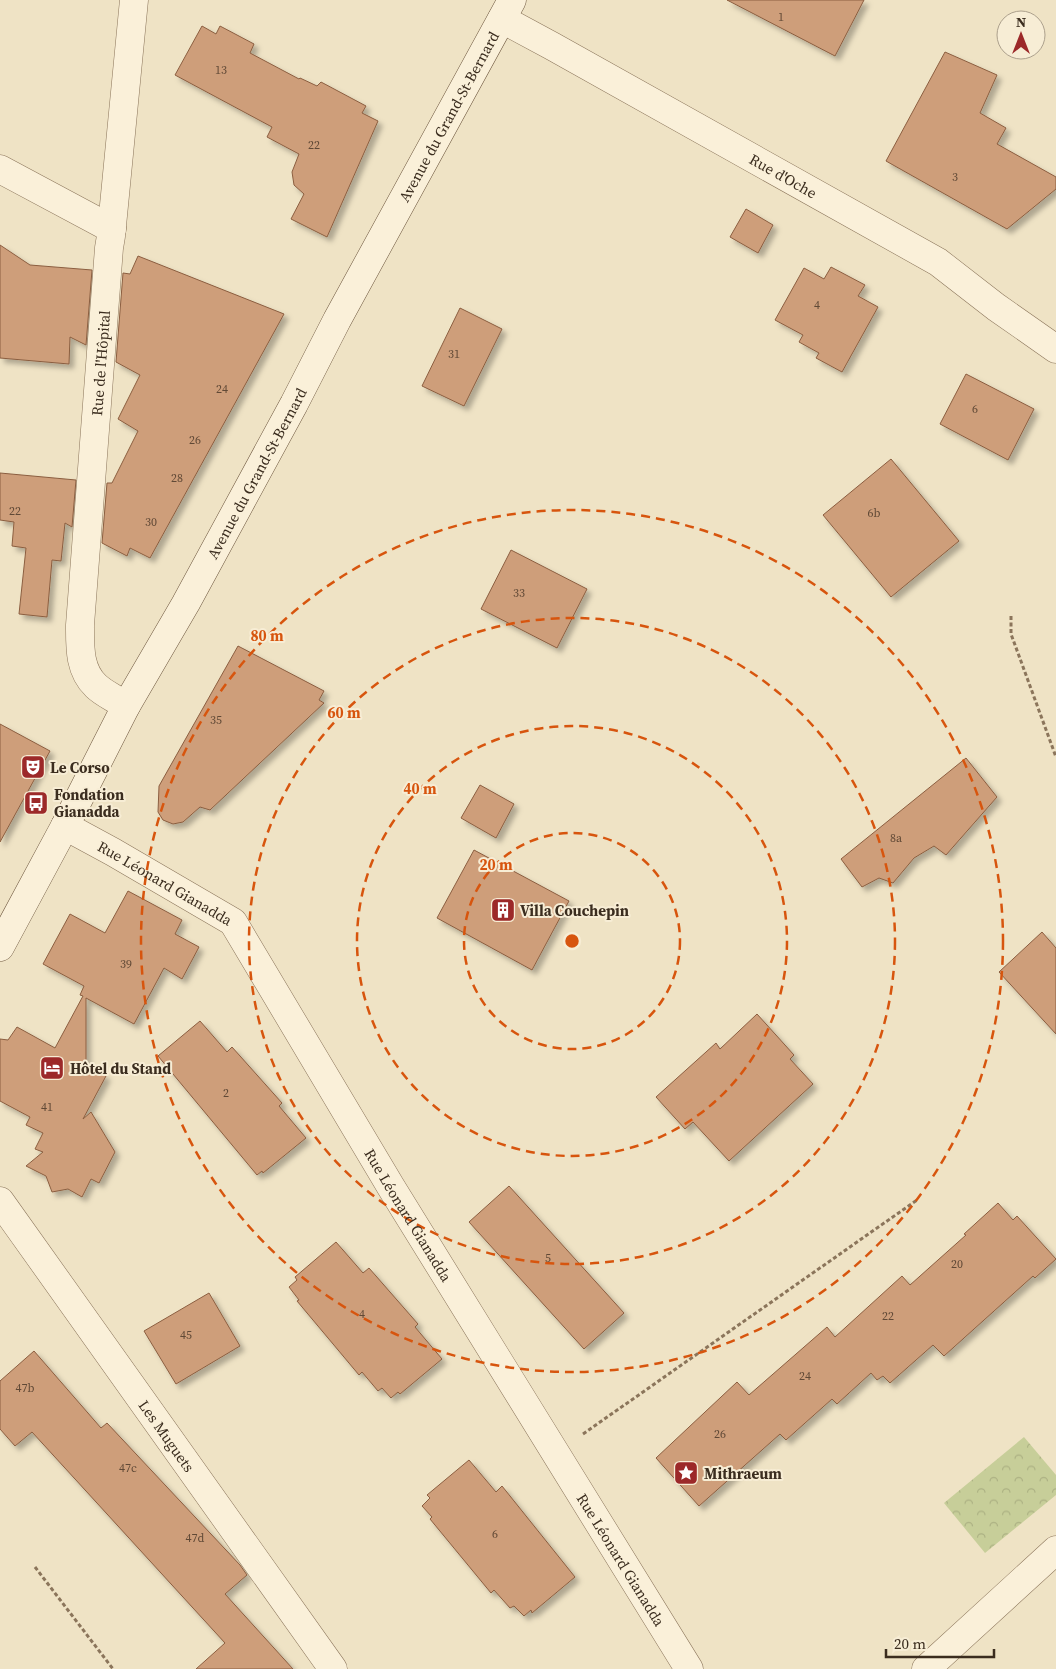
<svg xmlns="http://www.w3.org/2000/svg" width="1056" height="1669" viewBox="0 0 1056 1669" font-family="'Source Serif 4',serif">
  <style>
    .park { fill: url(#park-crowns) }
    .building { fill: #ce9e7a; stroke: #8b5e40; filter: url(#shadow) }
    .lines { fill: none; stroke-linecap: round; stroke-linejoin: round }
    .street-casing { stroke: #8b755b; stroke-width: 29 }
    .secondary-casing { stroke: #6d563e; stroke-width: 29 }
    .path { stroke: #8b755b; stroke-width: 3; stroke-dasharray: 4 2.5; stroke-linecap: butt }
    .street { stroke: #faf0d9; stroke-width: 28 }
    .secondary { stroke: #faf0d9; stroke-width: 28 }
    .ring { fill: none; stroke: #d7550e; stroke-width: 2.5; stroke-dasharray: 9 6 }
    .labels { text-anchor: middle; dominant-baseline: central; stroke-width: 4; stroke-linejoin: round; paint-order: stroke }
    .number-label { font-size: 12px; fill: #604936 }
    .street-label { font-size: 15px; fill: #3b2d1f; stroke: #f7edd5 }
    .poi-label { font-size: 15px; font-weight: bold; fill: #3b2d1f; stroke: #f7edd5; text-anchor: start }
    .centre { fill: #d7550e; stroke: #f7edd5; stroke-width: 2.5 }
    .ring-label { font-size: 15px; text-anchor: middle; font-weight: bold; fill: #d7550e; stroke: #f7edd5; stroke-width: 4; stroke-linejoin: round; paint-order: stroke }
  </style>
  <defs>
    <pattern id="park-crowns" width="20" height="18" patternUnits="userSpaceOnUse" patternTransform="scale(1.25)"><rect width="20" height="18" fill="#c7ce99"/><path d="M2 6a3 3 0 1 1 6 0M12 15a3 3 0 1 1 6 0" fill="none" stroke="#acb183"/></pattern>
    <filter id="shadow"><feDropShadow dx="4.5" dy="4.5" stdDeviation="2.5" flood-color="#0004"/></filter>
  </defs>
  <rect width="100%" height="100%" fill="#efe3c5"/>
  <!-- park -->
  <polygon class="park" points="1024,1437 1056,1475 1056,1495 985,1553 944,1503"/>
  <!-- building -->
  <g class="building">
    <polygon points="727,0 864,0 835,56"/>
    <polygon points="202,26 216,34 220,26 254,44 250,53 299,79 300,78 317,86 321,82 366,106 362,113 378,121 327,237 291,219 304,194 294,185 292,172 299,154 267,137 272,127 175,75"/>
    <polygon points="945,52 997,75 980,113 1006,128 997,144 1056,177 1056,189 1007,229 886,161"/>
    <polygon points="746,209 773,225 758,253 730,237"/>
    <polygon points="0,245 30,265 92,270 86,345 70,337 69,364 0,358"/>
    <polygon points="138,256 284,314 150,558 130,548 127,556 102,543 107,483 112,483 138,431 118,419 140,375 116,362 123,273 130,274"/>
    <polygon points="831,267 865,285 858,296 878,307 842,372 816,358 819,353 799,342 803,335 775,320 804,268 824,279"/>
    <polygon points="460,308 502,329 464,406 422,386"/>
    <polygon points="966,374 1034,409 1008,460 940,424"/>
    <polygon points="891,459 959,541 891,597 823,515"/>
    <polygon points="0,473 76,480 72,527 65,523 61,561 52,560 47,617 19,614 26,548 12,546 14,522 0,520"/>
    <polygon points="511,550 587,589 557,648 481,609"/>
    <polygon points="238,646 324,691 319,700 324,703 210,810 200,807 183,822 173,824 163,820 158,812 159,786"/>
    <polygon points="0,724 50,751 0,842"/>
    <polygon points="966,758 997,797 946,855 934,846 914,858 893,883 879,878 862,887 841,859"/>
    <polygon points="480,785 514,804 496,838 461,818"/>
    <polygon points="474,850 569,901 532,970 437,918"/>
    <polygon points="128,891 182,920 175,934 199,947 182,979 164,968 134,1024 86,998 86,1065 106,1076 83,1119 91,1112 115,1152 99,1183 91,1179 82,1197 68,1189 52,1192 46,1176 26,1166 43,1152 35,1149 43,1133 26,1125 30,1117 0,1101 0,1039 8,1040 17,1027 55,1048 83,996 80,995 84,986 43,964 70,914 105,933"/>
    <polygon points="1042,932 1056,948 1056,1034 999,972"/>
    <polygon points="757,1014 794,1055 790,1059 813,1084 729,1161 693,1122 685,1129 656,1097 716,1043 720,1049"/>
    <polygon points="200,1021 227,1052 232,1047 282,1103 279,1106 306,1138 263,1173 262,1171 257,1175 158,1056"/>
    <polygon points="509,1186 624,1313 584,1349 469,1222"/>
    <polygon points="998,1203 1013,1220 1017,1216 1056,1259 1035,1278 1033,1276 944,1356 933,1345 890,1383 883,1376 877,1380 871,1373 837,1404 832,1399 786,1440 780,1434 699,1506 656,1458 737,1382 749,1395 827,1327 835,1337 902,1276 910,1285 966,1235 964,1234"/>
    <polygon points="336,1242 363,1273 369,1268 418,1324 415,1327 442,1359 400,1394 398,1392 391,1398 382,1388 378,1391 362,1372 359,1375 297,1301 299,1300 289,1287 297,1280 295,1277"/>
    <polygon points="209,1293 240,1346 176,1384 144,1331"/>
    <polygon points="34,1351 101,1428 107,1423 240,1565 247,1575 225,1594 293,1669 196,1669 225,1643 32,1432 15,1446 0,1429 0,1381"/>
    <polygon points="469,1460 496,1492 502,1486 575,1577 532,1613 531,1610 524,1616 514,1606 510,1608 494,1590 491,1593 430,1519 432,1517 422,1506 430,1498 427,1495"/>
  </g>
  <g class="lines">
    <defs>
      <g id="street">
        <path id="s1" d="M502 19 552 46 938 262 996 307 1056 349"/>
        <polyline points="0,169 112,229"/>
        <path id="s2" d="M126 706C117 699 104 694 96 686 79 670 80 647 80 625L109 248 111 236 134 0"/>
        <path id="s3" d="M65 826 113 852 233 922 391 1187 689 1669"/>
        <path id="s4" d="M0 1201 333 1669"/>
        <polyline points="926,1669 1056,1550"/>
      </g>
      <g id="secondary">
        <path id="s5" d="M0 947 65 826 126 706 186 603 294 404 337 320 512 0"/>
      </g>
    </defs>
    <!-- street casing -->
    <use href="#street" class="street-casing"/>
    <!-- secondary casing -->
    <use href="#secondary" class="secondary-casing"/>
    <!-- path -->
    <g class="path">
      <polyline points="1011,616 1011,634 1056,757"/>
      <polyline points="583,1434 917,1200"/>
      <polyline points="35,1567 113,1669"/>
    </g>
    <!-- street -->
    <use href="#street" class="street"/>
    <!-- secondary -->
    <use href="#secondary" class="secondary"/>
  </g>
  <!-- distance rings -->
  <g class="ring">
    <circle cx="572" cy="941" r="108"/>
    <circle cx="572" cy="941" r="215"/>
    <circle cx="572" cy="941" r="323"/>
    <circle cx="572" cy="941" r="431"/>
  </g>
  <!-- icons -->
  <defs>
    <symbol id="theatre-square" viewBox="-11 -11 22 22"><rect x="-9" y="-9" width="18" height="18" rx="4" fill="#9c2929" stroke="#f7edd5"/><path d="M-5-5.5Q0-4 5-5.5V0Q5 5 0 6Q-5 5-5 0ZM-3.3-2.5H-1v1.5H-3.3ZM1-2.5H3.3v1.5H1ZM-2.8 1Q0 5.5 2.8 1Z" fill="#fff"/></symbol>
    <symbol id="bus-square" viewBox="-11 -11 22 22"><rect x="-9" y="-9" width="18" height="18" rx="4" fill="#9c2929" stroke="#f7edd5"/><path d="M-5-6H5V4H4V6H2V4H-2V6H-4V4H-5ZM-3.5-4V0h7V-4ZM-3.5 1.2v1.5H-2V1.2ZM2 1.2v1.5H3.5V1.2Z" fill="#fff"/></symbol>
    <symbol id="building-square" viewBox="-11 -11 22 22"><rect x="-9" y="-9" width="18" height="18" rx="4" fill="#9c2929" stroke="#f7edd5"/><path d="M-4-6H4V6H1V3H-1V6H-4ZM-2.5-4.3h1.7v1.8h-1.7ZM.8-4.3h1.7v1.8H.8ZM-2.5-1h1.7V.8h-1.7ZM.8-1h1.7V.8H.8Z" fill="#fff"/></symbol>
    <symbol id="hotel-square" viewBox="-11 -11 22 22"><rect x="-9" y="-9" width="18" height="18" rx="4" fill="#9c2929" stroke="#f7edd5"/><path d="M-6-4.5h1.5V1H6V5H4.5V3h-9V5H-6ZM-4 0a1.8 1.8 0 1 1 3.6 0ZM.5 0V-2.5h3Q6-2.5 6 0Z" fill="#fff"/></symbol>
    <symbol id="sight-square" viewBox="-11 -11 22 22"><rect x="-9" y="-9" width="18" height="18" rx="4" fill="#9c2929" stroke="#f7edd5"/><path d="M0-6L1.8-2.2L6-1.7L2.9 1.2L3.7 5.4L0 3.3L-3.7 5.4L-2.9 1.2L-6-1.7L-1.8-2.2Z" fill="#fff"/></symbol>
  </defs>
  <g fill-rule="evenodd">
    <use href="#theatre-square" x="19" y="753" width="28" height="28"/>
    <use href="#bus-square" x="22" y="789" width="28" height="28"/>
    <use href="#building-square" x="489" y="896" width="28" height="28"/>
    <use href="#hotel-square" x="38" y="1054" width="28" height="28"/>
    <use href="#sight-square" x="672" y="1459" width="28" height="28"/>
  </g>
  <g class="labels">
    <!-- number labels -->
    <g class="number-label">
      <text x="781" y="17">1</text>
      <text x="221" y="70">13</text>
      <text x="314" y="145">22</text>
      <text x="955" y="177">3</text>
      <text x="817" y="305">4</text>
      <text x="454" y="354">31</text>
      <text x="222" y="389">24</text>
      <text x="975" y="409">6</text>
      <text x="195" y="440">26</text>
      <text x="177" y="478">28</text>
      <text x="15" y="511">22</text>
      <text x="874" y="513">6b</text>
      <text x="151" y="522">30</text>
      <text x="519" y="593">33</text>
      <text x="216" y="720">35</text>
      <text x="896" y="838">8a</text>
      <text x="126" y="964">39</text>
      <text x="226" y="1093">2</text>
      <text x="47" y="1107">41</text>
      <text x="548" y="1258">5</text>
      <text x="957" y="1264">20</text>
      <text x="362" y="1314">4</text>
      <text x="888" y="1316">22</text>
      <text x="186" y="1335">45</text>
      <text x="805" y="1376">24</text>
      <text x="25" y="1388">47b</text>
      <text x="720" y="1434">26</text>
      <text x="128" y="1468">47c</text>
      <text x="495" y="1534">6</text>
      <text x="195" y="1538">47d</text>
    </g>
    <!-- street labels -->
    <g class="street-label">
      <text stroke="none"><textPath href="#s5" startOffset="944">Avenue du Grand-St-Bernard</textPath></text>
      <text stroke="none"><textPath href="#s1" startOffset="322">Rue d'Oche</textPath></text>
      <text stroke="none"><textPath href="#s2" startOffset="364">Rue de l'Hôpital</textPath></text>
      <text stroke="none"><textPath href="#s5" startOffset="539">Avenue du Grand-St-Bernard</textPath></text>
      <text stroke="none"><textPath href="#s3" startOffset="115">Rue Léonard Gianadda</textPath></text>
      <text stroke="none"><textPath href="#s3" startOffset="535">Rue Léonard Gianadda</textPath></text>
      <text stroke="none"><textPath href="#s4" startOffset="288">Les Muguets</textPath></text>
      <text stroke="none"><textPath href="#s3" startOffset="940">Rue Léonard Gianadda</textPath></text>
    </g>
    <!-- poi labels -->
    <g class="poi-label">
      <text x="50" y="767">Le Corso</text>
      <text x="54" y="794">Fondation<tspan x="54" dy="17">Gianadda</tspan></text>
      <text x="520" y="910">Villa Couchepin</text>
      <text x="70" y="1068">Hôtel du Stand</text>
      <text x="704" y="1473">Mithraeum</text>
    </g>
  </g>
  <circle cx="572" cy="941" r="8" class="centre"/>
  <g class="ring-label">
    <text x="267" y="641">80 m</text>
    <text x="344" y="718">60 m</text>
    <text x="420" y="794">40 m</text>
    <text x="496" y="870">20 m</text>
  </g>
  <!-- north arrow -->
  <g transform="translate(1021 35)"><circle r="24" fill="#f7edd5" stroke="#aca08c"/>
  <path d="M0-4L9 19L0 12L-9 19Z" fill="#9c2929"/>
  <text y="-8" font-size="14" font-weight="bold" text-anchor="middle" fill="#3b2d1f">N</text>
  </g>
  <!-- scale -->
  <path d="M886 1649v8h108v-8" fill="none" stroke="#3b2d1f" stroke-width="2.5"/>
  <text x="894" y="1649" font-size="15" fill="#3b2d1f" stroke="#f7edd5" stroke-width="4" paint-order="stroke">20 m</text>
</svg>
